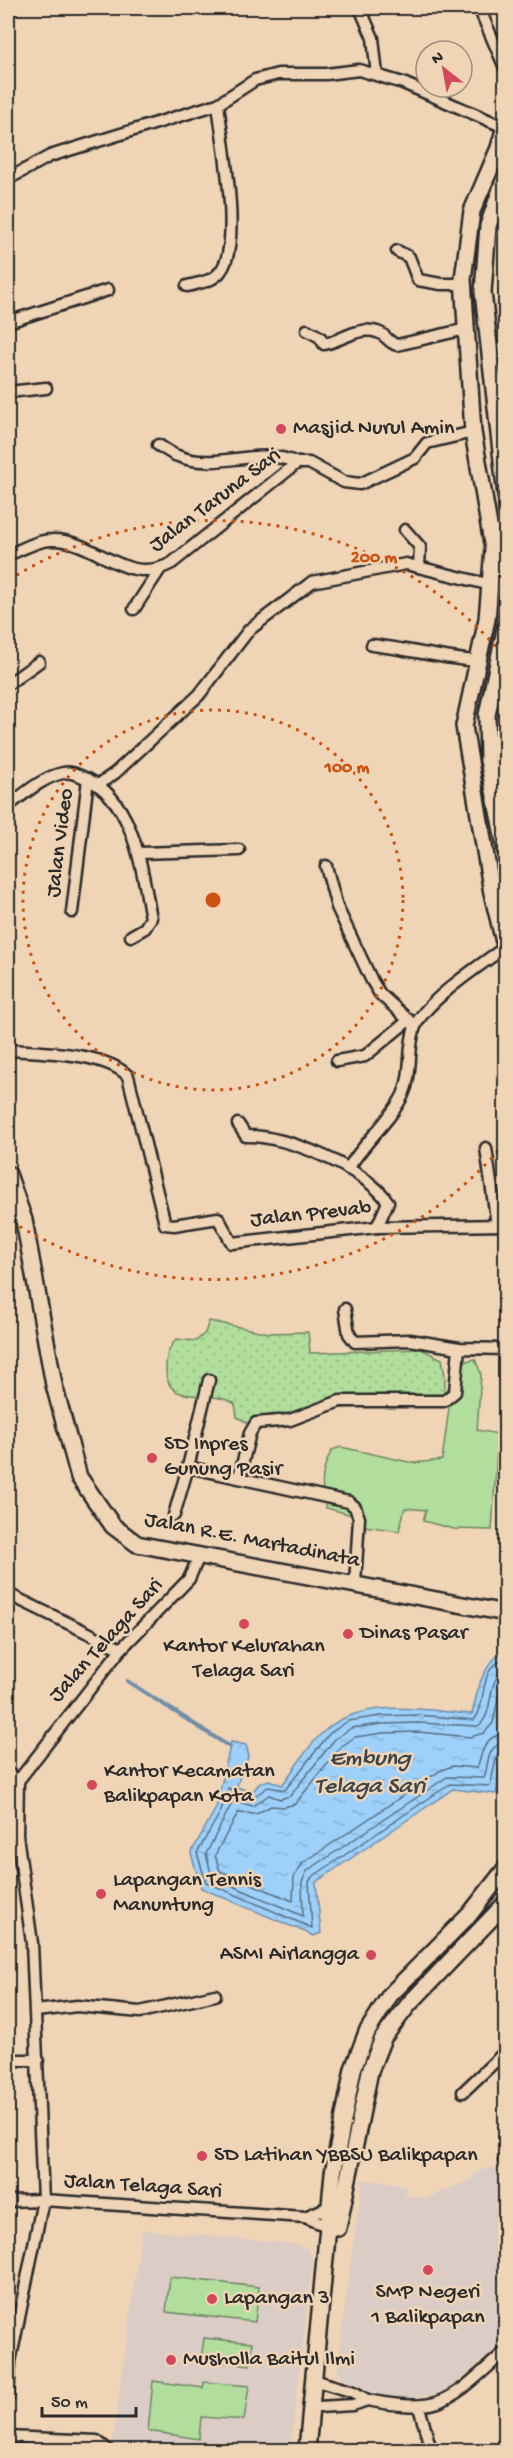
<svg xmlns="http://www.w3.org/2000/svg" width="513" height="2458" viewBox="0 0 513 2458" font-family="'Gochi Hand',sans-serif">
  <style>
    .built { fill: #dbccc6 }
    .grass { fill: url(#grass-dots); stroke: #6e8464; stroke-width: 1.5 }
    .green { fill: #b1de9c; stroke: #6e8464; stroke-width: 1.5 }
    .water { fill: url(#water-ripples); stroke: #6f8ea8; stroke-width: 1.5 }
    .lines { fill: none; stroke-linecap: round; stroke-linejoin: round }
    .shore { stroke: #596d7e; stroke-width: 1.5 }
    .stream { stroke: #6f8ea8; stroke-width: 4 }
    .street-casing { stroke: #2b2b2b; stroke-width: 15 }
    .secondary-casing { stroke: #2b2b2b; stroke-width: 20 }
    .street { stroke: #efd4b6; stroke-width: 10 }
    .secondary { stroke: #efd4b6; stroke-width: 15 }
    .ring { fill: none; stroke: #cc5211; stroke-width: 3; stroke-dasharray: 3 6 }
    .poi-dot { fill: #d1495b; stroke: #efd4b6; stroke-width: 2 }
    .labels { text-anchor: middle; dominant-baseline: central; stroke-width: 5; stroke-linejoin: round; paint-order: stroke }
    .poi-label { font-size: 22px; fill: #2b2b2b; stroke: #efd4b6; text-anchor: start }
    .street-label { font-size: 22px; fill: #2b2b2b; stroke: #efd4b6 }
    .water-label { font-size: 24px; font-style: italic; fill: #3c444a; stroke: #efd4b6 }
    .centre { fill: #cc5211; stroke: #efd4b6; stroke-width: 3 }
    .ring-label { font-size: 18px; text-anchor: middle; font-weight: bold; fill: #cc5211; stroke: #efd4b6; stroke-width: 5; stroke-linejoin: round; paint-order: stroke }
  </style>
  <defs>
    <pattern id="grass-dots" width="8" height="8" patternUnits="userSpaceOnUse" patternTransform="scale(1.5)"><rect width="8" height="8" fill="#b1de9c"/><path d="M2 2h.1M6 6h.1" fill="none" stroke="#98bf87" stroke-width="1.8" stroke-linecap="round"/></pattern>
    <pattern id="water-ripples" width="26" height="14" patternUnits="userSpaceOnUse" patternTransform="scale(1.5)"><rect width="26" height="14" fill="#9dd0fb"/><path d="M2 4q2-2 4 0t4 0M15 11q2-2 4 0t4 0" fill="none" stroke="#87b3d7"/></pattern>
  </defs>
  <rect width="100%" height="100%" fill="#efd4b6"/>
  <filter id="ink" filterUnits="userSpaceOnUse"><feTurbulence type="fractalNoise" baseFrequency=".0167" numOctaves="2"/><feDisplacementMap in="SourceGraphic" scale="12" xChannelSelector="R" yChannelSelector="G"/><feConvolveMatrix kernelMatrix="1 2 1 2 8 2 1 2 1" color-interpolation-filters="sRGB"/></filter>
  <g filter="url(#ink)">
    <!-- built -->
    <g class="built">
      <polygon points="505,2163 505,2341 444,2392 405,2400 357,2390 345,2382 337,2368 362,2179 406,2186 405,2196 428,2198 469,2180 482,2169 498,2168"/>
      <polygon points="142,2230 296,2244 307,2248 313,2259 290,2450 117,2450 113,2440"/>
    </g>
    <!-- grass -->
    <path class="grass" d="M209 1321 269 1333 308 1332 310 1353 421 1349 442 1359 445 1376 444 1403 318 1409 251 1425 237 1417 235 1404C208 1387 166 1409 166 1369 166 1355 168 1350 176 1339L196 1341 205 1333Z"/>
    <!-- green -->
    <g class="green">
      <path d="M475 1359 481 1374 477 1430 498 1434 492 1530 454 1529 423 1521 426 1510 405 1508 399 1531 358 1525 352 1515 326 1508C320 1484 321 1471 332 1450L341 1447 413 1463 442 1460 455 1364Z"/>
      <polygon points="170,2277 259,2287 255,2322 166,2312"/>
      <polygon points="204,2338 252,2343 250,2365 201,2360"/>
      <polygon points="153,2381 203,2388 204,2382 249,2386 244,2420 201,2417 199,2439 148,2431"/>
    </g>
    <!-- water -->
    <path class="water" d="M499 1654 505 1655V1741L496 1794 453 1789 316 1882 321 1933 314 1936 201 1888 191 1853 216 1808 231 1742 246 1745C253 1762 239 1771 237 1787L252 1792 260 1783 269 1780 282 1785C296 1767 310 1742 328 1728 366 1697 427 1711 472 1714 478 1689 480 1672 499 1654Z"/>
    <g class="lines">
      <!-- shore -->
      <g class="shore">
        <path d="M506 1660C477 1664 488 1705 474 1720L418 1715 381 1716 348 1721 330 1733 285 1790 268 1787 252 1798 228 1788 221 1811 197 1853 206 1882 312 1928 309 1882 312 1877 450 1784 490 1786 497 1755 506 1750"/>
        <path d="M506 1668C484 1682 496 1713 478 1726L418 1723 382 1724 351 1728 335 1739 290 1796 280 1799 269 1795 253 1806 233 1801 206 1854 212 1877 303 1916 302 1882 307 1871 447 1777 484 1778C489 1764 486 1744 506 1743"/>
        <path d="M506 1679 500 1689 493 1723 484 1733 470 1737 418 1732 383 1733 355 1737 342 1746 295 1804 284 1807 271 1806 256 1814 238 1813 215 1855 220 1871 293 1901 294 1877 303 1863 441 1770 453 1766 477 1768C483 1752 483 1735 506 1734"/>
      </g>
      <!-- stream -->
      <polyline class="stream" points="127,1681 230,1747"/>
      <defs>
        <g id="street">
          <polyline points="360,8 373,38 377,75"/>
          <polyline points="479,8 506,70"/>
          <polyline points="8,179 50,156 218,104 255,80 278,74 326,74 359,70 403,83 504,127"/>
          <polyline points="397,251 409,257 418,280 441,284 463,284"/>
          <path d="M187 286C198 283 212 282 220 272 243 245 222 141 218 104"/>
          <polyline points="8,322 108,290"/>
          <path d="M307 330 320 337 324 344C341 341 358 326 377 332 386 334 388 343 397 345L466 329"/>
          <polyline points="8,392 46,388"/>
          <path d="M158 445C164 448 171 454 178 456 216 472 259 445 297 463"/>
          <polyline points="405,530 420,547 419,567"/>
          <path d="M8 555C21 550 37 540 52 540 96 539 126 588 172 563L297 463H309L344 482 360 484 415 458 427 443 473 432"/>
          <polyline points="134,609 160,569"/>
          <path d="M372 645C408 649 440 658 476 661"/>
          <polyline points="8,684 39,662"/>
          <polyline points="98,785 115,773 199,695 249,630 312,582 406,564 491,585"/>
          <path d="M8 806C24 794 43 777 63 773 71 771 78 775 85 778 135 799 142 872 151 918L145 928 131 936"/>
          <polyline points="139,853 239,850"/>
          <polyline points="326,866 337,907 372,981 380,994 415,1026"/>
          <polyline points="72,912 88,779"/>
          <path d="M8 1050C39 1052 105 1052 128 1076L165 1224 174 1225 218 1218 232 1243 377 1227 506 1225"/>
          <polyline points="337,1061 365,1056 409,1020"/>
          <path d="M238 1124 246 1136C284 1134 367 1169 388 1202L377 1227"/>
          <polyline points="486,1148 497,1225"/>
          <path d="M348 1169C364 1142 389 1123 403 1095 413 1073 407 1049 415 1027 424 1002 482 964 504 948"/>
          <polyline points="345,1309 349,1334 355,1342 410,1340 459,1348 506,1349"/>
          <polyline points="209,1380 188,1467 349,1502 355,1507 359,1518 355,1584"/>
          <polyline points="239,1477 250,1433 256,1423 290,1420 340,1401 444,1401 455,1392 459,1348"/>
          <polyline points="174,1515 188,1467"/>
          <polyline points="200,1554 189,1579 121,1649 18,1781 17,1835 32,1943 43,2200 305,2217 329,2227"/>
          <polyline points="8,1594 121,1649"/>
          <polyline points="8,1773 18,1781"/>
          <polyline points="36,2011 77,2006 140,2012 215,1995"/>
          <polyline points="8,2060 38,2060"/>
          <polyline points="463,2092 506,2051"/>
          <polyline points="504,2161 506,2160"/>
          <polyline points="8,2201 43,2200 10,2362 8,2398"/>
          <polyline points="305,2217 331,2206"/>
          <path d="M367 2400C445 2415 449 2400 506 2351"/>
          <polyline points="318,2407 353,2405 367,2400 354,2392 320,2382"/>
          <polyline points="419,2407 431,2450"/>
          <polyline points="8,2437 97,2441 108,2450"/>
        </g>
        <g id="secondary">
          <polyline points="506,123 499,148 472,211 463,279 473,432 493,549 487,619 464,726 492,893 506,950"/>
          <polyline points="506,175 488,226 483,292 506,496"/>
          <polyline points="506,625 487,715 488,760 506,851"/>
          <polyline points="8,1174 24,1220 54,1385 79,1477 113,1526 137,1544 506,1613"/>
          <polyline points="338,2228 370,2071 383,2038 409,2004 506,1903"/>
          <polyline points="307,2450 333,2173 353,2069 367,2032 390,1995 470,1914 506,1868"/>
        </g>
      </defs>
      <!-- street casing -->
      <use href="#street" class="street-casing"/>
      <!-- secondary casing -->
      <use href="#secondary" class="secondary-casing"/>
      <!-- street -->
      <use href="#street" class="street"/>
      <!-- secondary -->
      <use href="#secondary" class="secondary"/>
    </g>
  </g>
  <!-- distance rings -->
  <g class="ring">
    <circle cx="213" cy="900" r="190"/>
    <path d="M504 1144A380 380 0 0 1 9 1220M9 580A380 380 0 0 1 504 656"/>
  </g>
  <!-- markers -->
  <g class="poi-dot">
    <circle cx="281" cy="429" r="6"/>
    <circle cx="152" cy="1458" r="6"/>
    <circle cx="244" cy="1624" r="6"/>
    <circle cx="348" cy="1634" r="6"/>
    <circle cx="92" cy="1785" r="6"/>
    <circle cx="101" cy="1894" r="6"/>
    <circle cx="371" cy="1955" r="6"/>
    <circle cx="202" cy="2156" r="6"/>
    <circle cx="428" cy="2270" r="6"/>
    <circle cx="212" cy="2299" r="6"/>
    <circle cx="171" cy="2360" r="6"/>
  </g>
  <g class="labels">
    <!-- poi labels -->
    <g class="poi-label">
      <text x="293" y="429">Masjid Nurul Amin</text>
      <text x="164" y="1445">SD Inpres<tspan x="164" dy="25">Gunung Pasir</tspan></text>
      <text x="360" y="1634">Dinas Pasar</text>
      <text x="244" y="1647" text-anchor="middle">Kantor Kelurahan<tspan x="244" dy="25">Telaga Sari</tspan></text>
      <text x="104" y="1772">Kantor Kecamatan<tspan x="104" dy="25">Balikpapan Kota</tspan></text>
      <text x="113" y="1881">Lapangan Tennis<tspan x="113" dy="25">Manuntung</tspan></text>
      <text x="359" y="1955" text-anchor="end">ASMI Airlangga</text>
      <text x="214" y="2156">SD Latihan YBBSU Balikpapan</text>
      <text x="428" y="2293" text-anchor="middle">SMP Negeri<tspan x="428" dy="25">1 Balikpapan</tspan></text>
      <text x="224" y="2299">Lapangan 3</text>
      <text x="183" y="2360">Musholla Baitul Ilmi</text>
    </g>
    <!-- street labels -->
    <g class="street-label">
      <text transform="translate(216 501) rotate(-37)">Jalan Taruna Sari</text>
      <text transform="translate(61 843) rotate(-83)">Jalan Video</text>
      <text transform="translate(311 1215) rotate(-6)">Jalan Prevab</text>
      <text transform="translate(252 1541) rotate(11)">Jalan R.E. Martadinata</text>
      <text transform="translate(107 1641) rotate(-48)">Jalan Telaga Sari</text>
      <text transform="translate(143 2187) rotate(4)">Jalan Telaga Sari</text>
    </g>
    <!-- water labels -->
    <g class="water-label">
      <text x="370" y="1759">Embung<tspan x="370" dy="28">Telaga Sari</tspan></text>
    </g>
  </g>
  <circle cx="213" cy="900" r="9" class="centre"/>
  <g class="ring-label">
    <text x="374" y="562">200 m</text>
    <text x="347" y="772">100 m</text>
  </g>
  <!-- margin -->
  <rect width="513" height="2458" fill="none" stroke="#efd4b6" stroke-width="30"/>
  <rect x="15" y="15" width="483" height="2428" fill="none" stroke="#2b2b2b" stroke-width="2" filter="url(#ink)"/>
  <!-- north arrow -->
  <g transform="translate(444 69) rotate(329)"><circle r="28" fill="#efd4b6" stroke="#a1907e" stroke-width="1.5"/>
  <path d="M0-4.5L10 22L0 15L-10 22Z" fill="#d1495b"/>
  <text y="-9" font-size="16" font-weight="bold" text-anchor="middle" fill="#2b2b2b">N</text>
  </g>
  <!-- scale -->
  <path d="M42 2407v9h94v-9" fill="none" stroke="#2b2b2b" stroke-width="3"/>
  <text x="51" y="2407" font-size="18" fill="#2b2b2b" stroke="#efd4b6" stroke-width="4.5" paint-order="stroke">50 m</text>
</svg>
